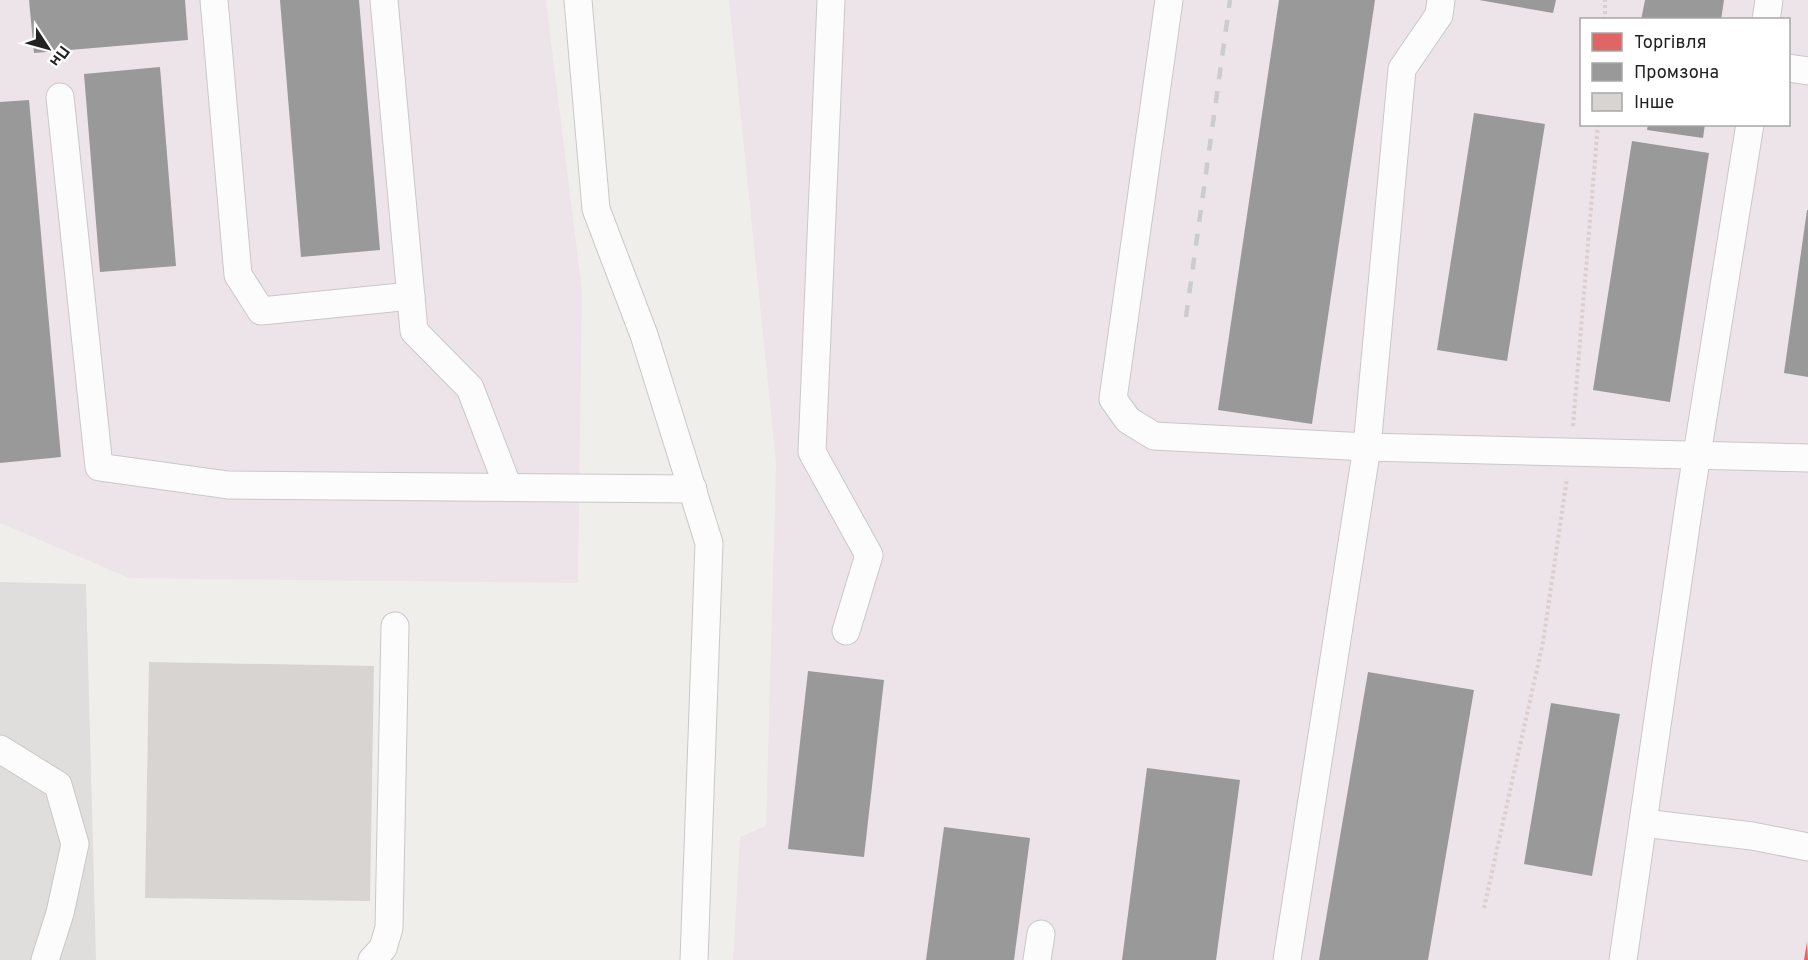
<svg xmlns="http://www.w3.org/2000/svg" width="1808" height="960" viewBox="0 0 1808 960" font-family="Overpass,sans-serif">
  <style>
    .residential { fill: #dfdedc }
    .industrial { fill: #ede4e9; fill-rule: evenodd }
    .shops { fill: #e06666 }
    .industry { fill: #999 }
    .building { fill: #d7d4d2 }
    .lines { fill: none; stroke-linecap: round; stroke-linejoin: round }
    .minor-casing { stroke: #c9c8c7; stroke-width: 29 }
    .path { stroke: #dccecd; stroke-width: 4; stroke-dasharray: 3 3; stroke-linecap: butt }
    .minor { stroke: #fdfcfc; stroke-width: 27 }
    .rail { stroke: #ccc; stroke-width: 4.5; stroke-dasharray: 12 12; stroke-linecap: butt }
  </style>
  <rect width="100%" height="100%" fill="#f0eeeb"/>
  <!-- residential -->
  <polygon class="residential" points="0,582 86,584 96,960 0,960"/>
  <!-- industrial -->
  <g class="industrial">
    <polygon points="0,0 546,0 582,290 578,583 129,578 0,523"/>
    <path d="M729 0H1808V960H733L740 837 766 826 776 463ZM1582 20H1788V124H1582Z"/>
  </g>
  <!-- shops -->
  <polygon class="shops" points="1807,942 1808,960 1804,960"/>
  <!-- industry -->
  <g class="industry">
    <polygon points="29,0 185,0 188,40 34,53"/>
    <polygon points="280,0 359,0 380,250 301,257"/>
    <polygon points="1279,0 1375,0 1312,424 1218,410"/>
    <polygon points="1479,0 1556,0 1553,13"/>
    <polygon points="1645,0 1724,0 1721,20 1641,20"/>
    <polygon points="160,67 176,266 100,272 84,74"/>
    <polygon points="29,100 61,457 0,463 0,102"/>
    <polygon points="1474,113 1545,124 1507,361 1437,350"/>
    <polygon points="1648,124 1705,124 1703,138 1647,130"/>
    <polygon points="1632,141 1709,153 1670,402 1593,390"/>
    <polygon points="1807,210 1808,210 1808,377 1784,373"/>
    <polygon points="808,671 884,680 864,857 788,849"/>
    <polygon points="1368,672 1474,690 1428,960 1319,960"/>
    <polygon points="1551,703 1620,714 1592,876 1524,864"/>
    <polygon points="1147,768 1240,780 1216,960 1122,960"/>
    <polygon points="944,827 1030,838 1014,960 926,960"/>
  </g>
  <!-- building -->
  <polygon class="building" points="149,662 374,666 370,901 145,898"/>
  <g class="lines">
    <defs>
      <g id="minor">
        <polyline points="214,0 238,275 261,311 411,296"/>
        <polyline points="384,0 414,331 470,388 508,487"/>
        <polyline points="578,0 596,209 644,335 709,543 694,960"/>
        <polyline points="831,0 812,452 869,555 846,631"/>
        <polyline points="1169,0 1113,399 1128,420 1154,436 1367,447 1808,458"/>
        <polyline points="1766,20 1769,0"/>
        <polyline points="1788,68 1808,71"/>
        <polyline points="60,97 99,467 228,485 693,489"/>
        <polyline points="0,749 58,785 75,844 60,913 45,960"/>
        <polyline points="1643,823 1752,836 1808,847"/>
        <polyline points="372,960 383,948 389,928 395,626"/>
        <polyline points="1037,960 1041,934"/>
        <polyline points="1287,960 1367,447 1402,69 1439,15 1441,0"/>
        <polyline points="1623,960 1690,498 1750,124"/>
      </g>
    </defs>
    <!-- minor casing -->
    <use href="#minor" class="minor-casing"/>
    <!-- path -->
    <g class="path">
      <polyline points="1605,20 1605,0"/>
      <polyline points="1573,426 1598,124"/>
      <polyline points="1484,908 1543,642 1567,478"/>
    </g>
    <!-- minor -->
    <use href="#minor" class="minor"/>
    <!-- rail -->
    <polyline class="rail" points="1186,317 1230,0"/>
  </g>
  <!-- legend -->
  <rect x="1580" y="18" width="210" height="108" fill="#ffffff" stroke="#a7a7a7" stroke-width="1.5"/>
  <rect x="1592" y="33" width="30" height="18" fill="#e06666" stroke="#a7a7a7" stroke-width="1.5"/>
  <text x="1634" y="48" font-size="18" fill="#222222">Торгівля</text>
  <rect x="1592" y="63" width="30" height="18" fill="#999999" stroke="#a7a7a7" stroke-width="1.5"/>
  <text x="1634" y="78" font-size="18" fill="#222222">Промзона</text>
  <rect x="1592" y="93" width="30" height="18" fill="#d7d4d2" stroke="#a7a7a7" stroke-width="1.5"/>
  <text x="1634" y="108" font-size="18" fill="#222222">Інше</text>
  <!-- north arrow -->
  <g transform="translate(48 48) rotate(126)" stroke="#ffffff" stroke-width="4.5" paint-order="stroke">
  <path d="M0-4.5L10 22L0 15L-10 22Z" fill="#222222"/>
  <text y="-9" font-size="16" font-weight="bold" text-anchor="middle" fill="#222222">Пн</text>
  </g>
</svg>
